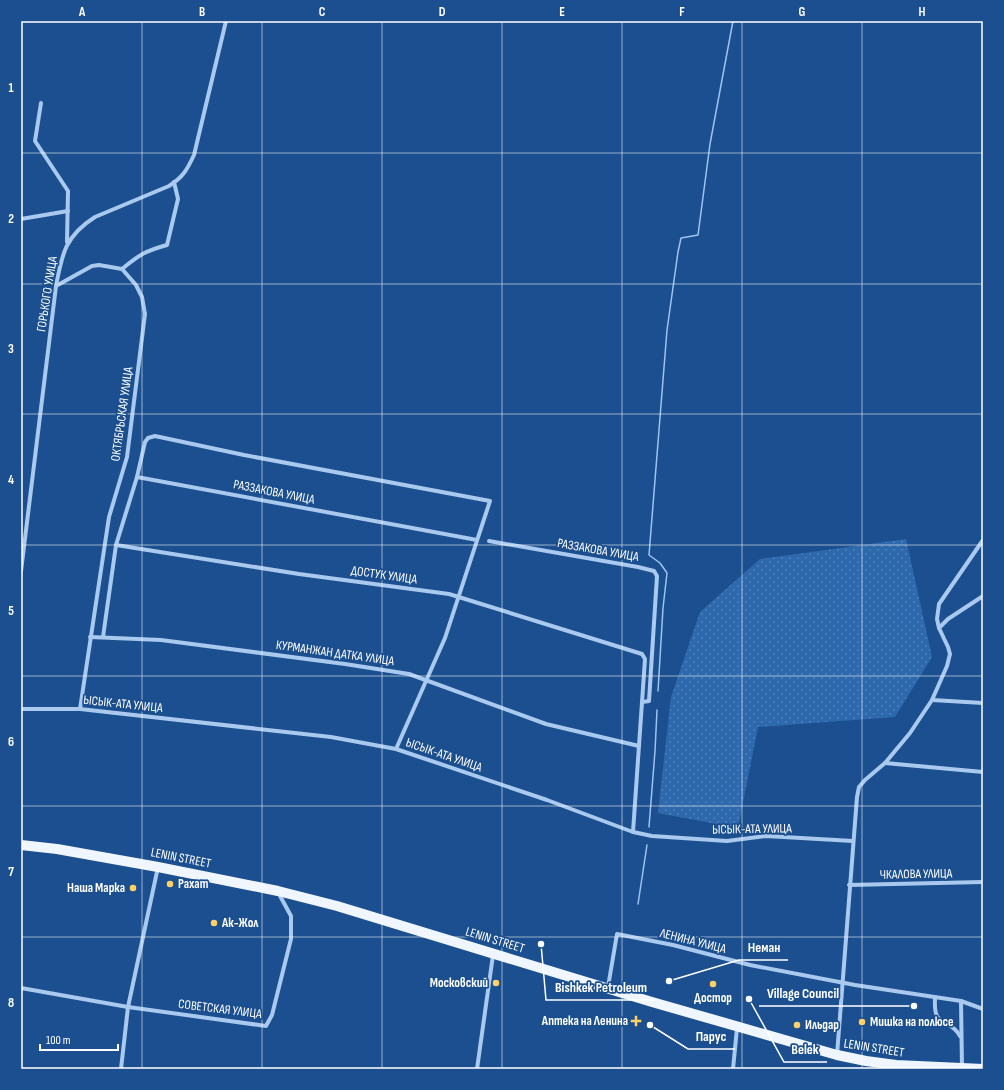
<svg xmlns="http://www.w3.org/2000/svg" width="1004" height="1090" viewBox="0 0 1004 1090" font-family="'Sofia Sans Condensed',sans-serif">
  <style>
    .grass { fill: url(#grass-dots) }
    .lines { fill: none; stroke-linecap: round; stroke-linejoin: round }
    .stream { stroke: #9cc4f0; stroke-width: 1.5 }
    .street { stroke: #a9c9ee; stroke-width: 4 }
    .primary { stroke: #f0f6ff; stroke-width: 10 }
    .grid { fill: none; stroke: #fff; stroke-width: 1; stroke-opacity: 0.55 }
    .poi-dot { fill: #ffd166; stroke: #1b4f8f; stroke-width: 1.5 }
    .labels { text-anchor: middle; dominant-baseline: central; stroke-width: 3.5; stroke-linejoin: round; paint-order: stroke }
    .street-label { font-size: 13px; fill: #fff; stroke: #1b4f8f }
    .poi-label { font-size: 13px; font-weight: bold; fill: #fff; stroke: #1b4f8f; text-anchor: start }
    .leader { fill: none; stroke: #fff; stroke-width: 1.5 }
    .callout-dot { fill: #fff; stroke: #1b4f8f; stroke-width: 1.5 }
    .callout-label { font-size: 14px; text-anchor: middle; font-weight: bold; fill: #fff; stroke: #1b4f8f; stroke-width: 3.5; stroke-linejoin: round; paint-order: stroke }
    .neatline { fill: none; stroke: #fff; stroke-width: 1.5 }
    .grid-label { font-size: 13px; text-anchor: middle; font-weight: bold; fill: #fff }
  </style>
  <defs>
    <pattern id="grass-dots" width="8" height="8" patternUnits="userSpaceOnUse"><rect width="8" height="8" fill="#2e69ad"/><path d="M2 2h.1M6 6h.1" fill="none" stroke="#4d80b9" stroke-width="1.8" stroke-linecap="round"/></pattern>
  </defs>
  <rect width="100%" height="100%" fill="#1b4f8f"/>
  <!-- grass -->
  <polygon class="grass" points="906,539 932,657 895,717 758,727 738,828 658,813 671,697 700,612 760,559"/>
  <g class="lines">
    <!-- stream -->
    <g class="stream">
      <polyline points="658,691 663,608 667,573 660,563 649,555 667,330 678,252 681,238 698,235 710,144 733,21"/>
      <polyline points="649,827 655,751 657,710"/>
      <polyline points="638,904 647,845"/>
    </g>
    <!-- street -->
    <g class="street">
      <polyline points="41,103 35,141 68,191 67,242"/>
      <polyline points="21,219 68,211"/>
      <path d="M122 269C139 255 145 251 167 245L178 199 174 182"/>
      <polyline points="56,286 92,266 99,265 122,269 136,285 142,297 145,314 127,457 109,517 80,709"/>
      <polyline points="137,477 145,442 148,438 155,436 244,455 490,501 445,638 396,749"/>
      <polyline points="489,541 638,567 654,571 657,576 649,701 642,702"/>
      <polyline points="116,545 299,574 449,594 642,654 645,659 633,832"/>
      <path d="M21 571 56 286C62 254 65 236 95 217L169 186C183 177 187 170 194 155L226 21"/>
      <polyline points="939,628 948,619 983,596"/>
      <polyline points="90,637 161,640 345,664 409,674 546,724 639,746"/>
      <polyline points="103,637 116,545 137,477 477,540"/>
      <polyline points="932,700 983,703"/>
      <polyline points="21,709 80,709 331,737 396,749 547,800 633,832 652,836 727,841 766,836 853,841"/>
      <polyline points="885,763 983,772"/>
      <polyline points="849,885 983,882"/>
      <polyline points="608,987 617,934 673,945 750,965 855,985 961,1001 983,1009"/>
      <polyline points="21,988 128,1007 266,1026 272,1015 291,939 291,916 279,894"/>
      <path d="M935 997C935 1003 934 1010 937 1016 941 1023 954 1024 960 1036"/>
      <polyline points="961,1001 962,1068"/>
      <polyline points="837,1055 857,797 859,787 865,780 885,763 910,733 932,700 947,666 950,654 948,647 939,628 937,619 939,604 983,540"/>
      <polyline points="121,1069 128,1007 158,867"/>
      <polyline points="477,1069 493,955"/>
      <polyline points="733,1069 737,1028"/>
    </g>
    <!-- primary -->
    <polyline class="primary" points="21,845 57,849 158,867 278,891 337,906 652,1002 837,1055 866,1061 896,1065 983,1069"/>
  </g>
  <!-- grid -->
  <path class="grid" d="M142 21V1069M262 21V1069M382 21V1069M502 21V1069M622 21V1069M742 21V1069M862 21V1069M21 153H983M21 284H983M21 414H983M21 545H983M21 676H983M21 806H983M21 937H983"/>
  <!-- markers -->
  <g class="poi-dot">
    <circle cx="170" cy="884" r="4"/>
    <circle cx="133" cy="888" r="4"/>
    <circle cx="214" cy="923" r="4"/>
    <circle cx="496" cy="983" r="4"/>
    <circle cx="713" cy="984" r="4"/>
    <path d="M634 1015h4v4h4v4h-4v4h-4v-4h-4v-4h4z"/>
    <circle cx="862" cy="1022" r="4"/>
    <circle cx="797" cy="1025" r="4"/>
  </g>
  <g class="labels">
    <!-- street labels -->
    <g class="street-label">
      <text transform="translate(47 294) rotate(-81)">ГОРЬКОГО УЛИЦА</text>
      <text transform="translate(122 414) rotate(-82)">ОКТЯБРЬСКАЯ УЛИЦА</text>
      <text transform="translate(274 492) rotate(11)">РАЗЗАКОВА УЛИЦА</text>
      <text transform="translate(598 550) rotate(10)">РАЗЗАКОВА УЛИЦА</text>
      <text transform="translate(384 575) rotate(8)">ДОСТУК УЛИЦА</text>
      <text transform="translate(335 653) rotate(8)">КУРМАНЖАН ДАТКА УЛИЦА</text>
      <text transform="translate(123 704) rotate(6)">ЫСЫК-АТА УЛИЦА</text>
      <text transform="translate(444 755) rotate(19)">ЫСЫК-АТА УЛИЦА</text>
      <text transform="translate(752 829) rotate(-1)">ЫСЫК-АТА УЛИЦА</text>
      <text transform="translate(181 858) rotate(11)">LENIN STREET</text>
      <text transform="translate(916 874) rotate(-1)">ЧКАЛОВА УЛИЦА</text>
      <text transform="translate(495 940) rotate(17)">LENIN STREET</text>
      <text transform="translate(693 941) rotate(14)">ЛЕНИНА УЛИЦА</text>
      <text transform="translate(220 1009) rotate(7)">СОВЕТСКАЯ УЛИЦА</text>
      <text transform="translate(874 1048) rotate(9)">LENIN STREET</text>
    </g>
    <!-- poi labels -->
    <g class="poi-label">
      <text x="178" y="884">Рахат</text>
      <text x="125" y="888" text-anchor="end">Наша Марка</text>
      <text x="222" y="923">Ак-Жол</text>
      <text x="488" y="983" text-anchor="end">Московский</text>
      <text x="713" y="998" text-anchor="middle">Достор</text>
      <text x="628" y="1021" text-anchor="end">Аптека на Ленина</text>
      <text x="870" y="1022">Мишка на полюсе</text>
      <text x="805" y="1025">Ильдар</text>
    </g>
  </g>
  <!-- callouts -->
  <path class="leader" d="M669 981L739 960H788M541 944L546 1000H655M914 1006L847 1006H759M650 1025L688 1049H735M749 999L784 1062H827"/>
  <g class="callout-dot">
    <circle cx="669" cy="981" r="4"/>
    <circle cx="541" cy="944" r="4"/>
    <circle cx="914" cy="1006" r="4"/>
    <circle cx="650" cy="1025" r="4"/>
    <circle cx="749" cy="999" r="4"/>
  </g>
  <g class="callout-label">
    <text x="764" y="952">Неман</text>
    <text x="601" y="992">Bishkek Petroleum</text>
    <text x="803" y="998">Village Council</text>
    <text x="711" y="1041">Парус</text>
    <text x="805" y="1054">Belek</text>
  </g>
  <!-- border -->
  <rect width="1004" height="1090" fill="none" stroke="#1b4f8f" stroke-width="44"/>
  <!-- scale -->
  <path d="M40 1044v6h78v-6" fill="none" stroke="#ffffff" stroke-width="2"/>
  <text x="46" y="1044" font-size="12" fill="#ffffff" stroke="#1b4f8f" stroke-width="3" paint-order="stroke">100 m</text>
  <rect x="22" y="22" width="960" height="1046" class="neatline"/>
  <g class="grid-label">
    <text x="82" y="16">A</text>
    <text x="202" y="16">B</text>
    <text x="322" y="16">C</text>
    <text x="442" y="16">D</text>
    <text x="562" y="16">E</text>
    <text x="682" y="16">F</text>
    <text x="802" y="16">G</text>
    <text x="922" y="16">H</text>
    <text x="11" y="92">1</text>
    <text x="11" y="223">2</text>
    <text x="11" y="353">3</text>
    <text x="11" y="484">4</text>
    <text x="11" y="615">5</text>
    <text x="11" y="746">6</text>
    <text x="11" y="876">7</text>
    <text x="11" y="1007">8</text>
  </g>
</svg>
